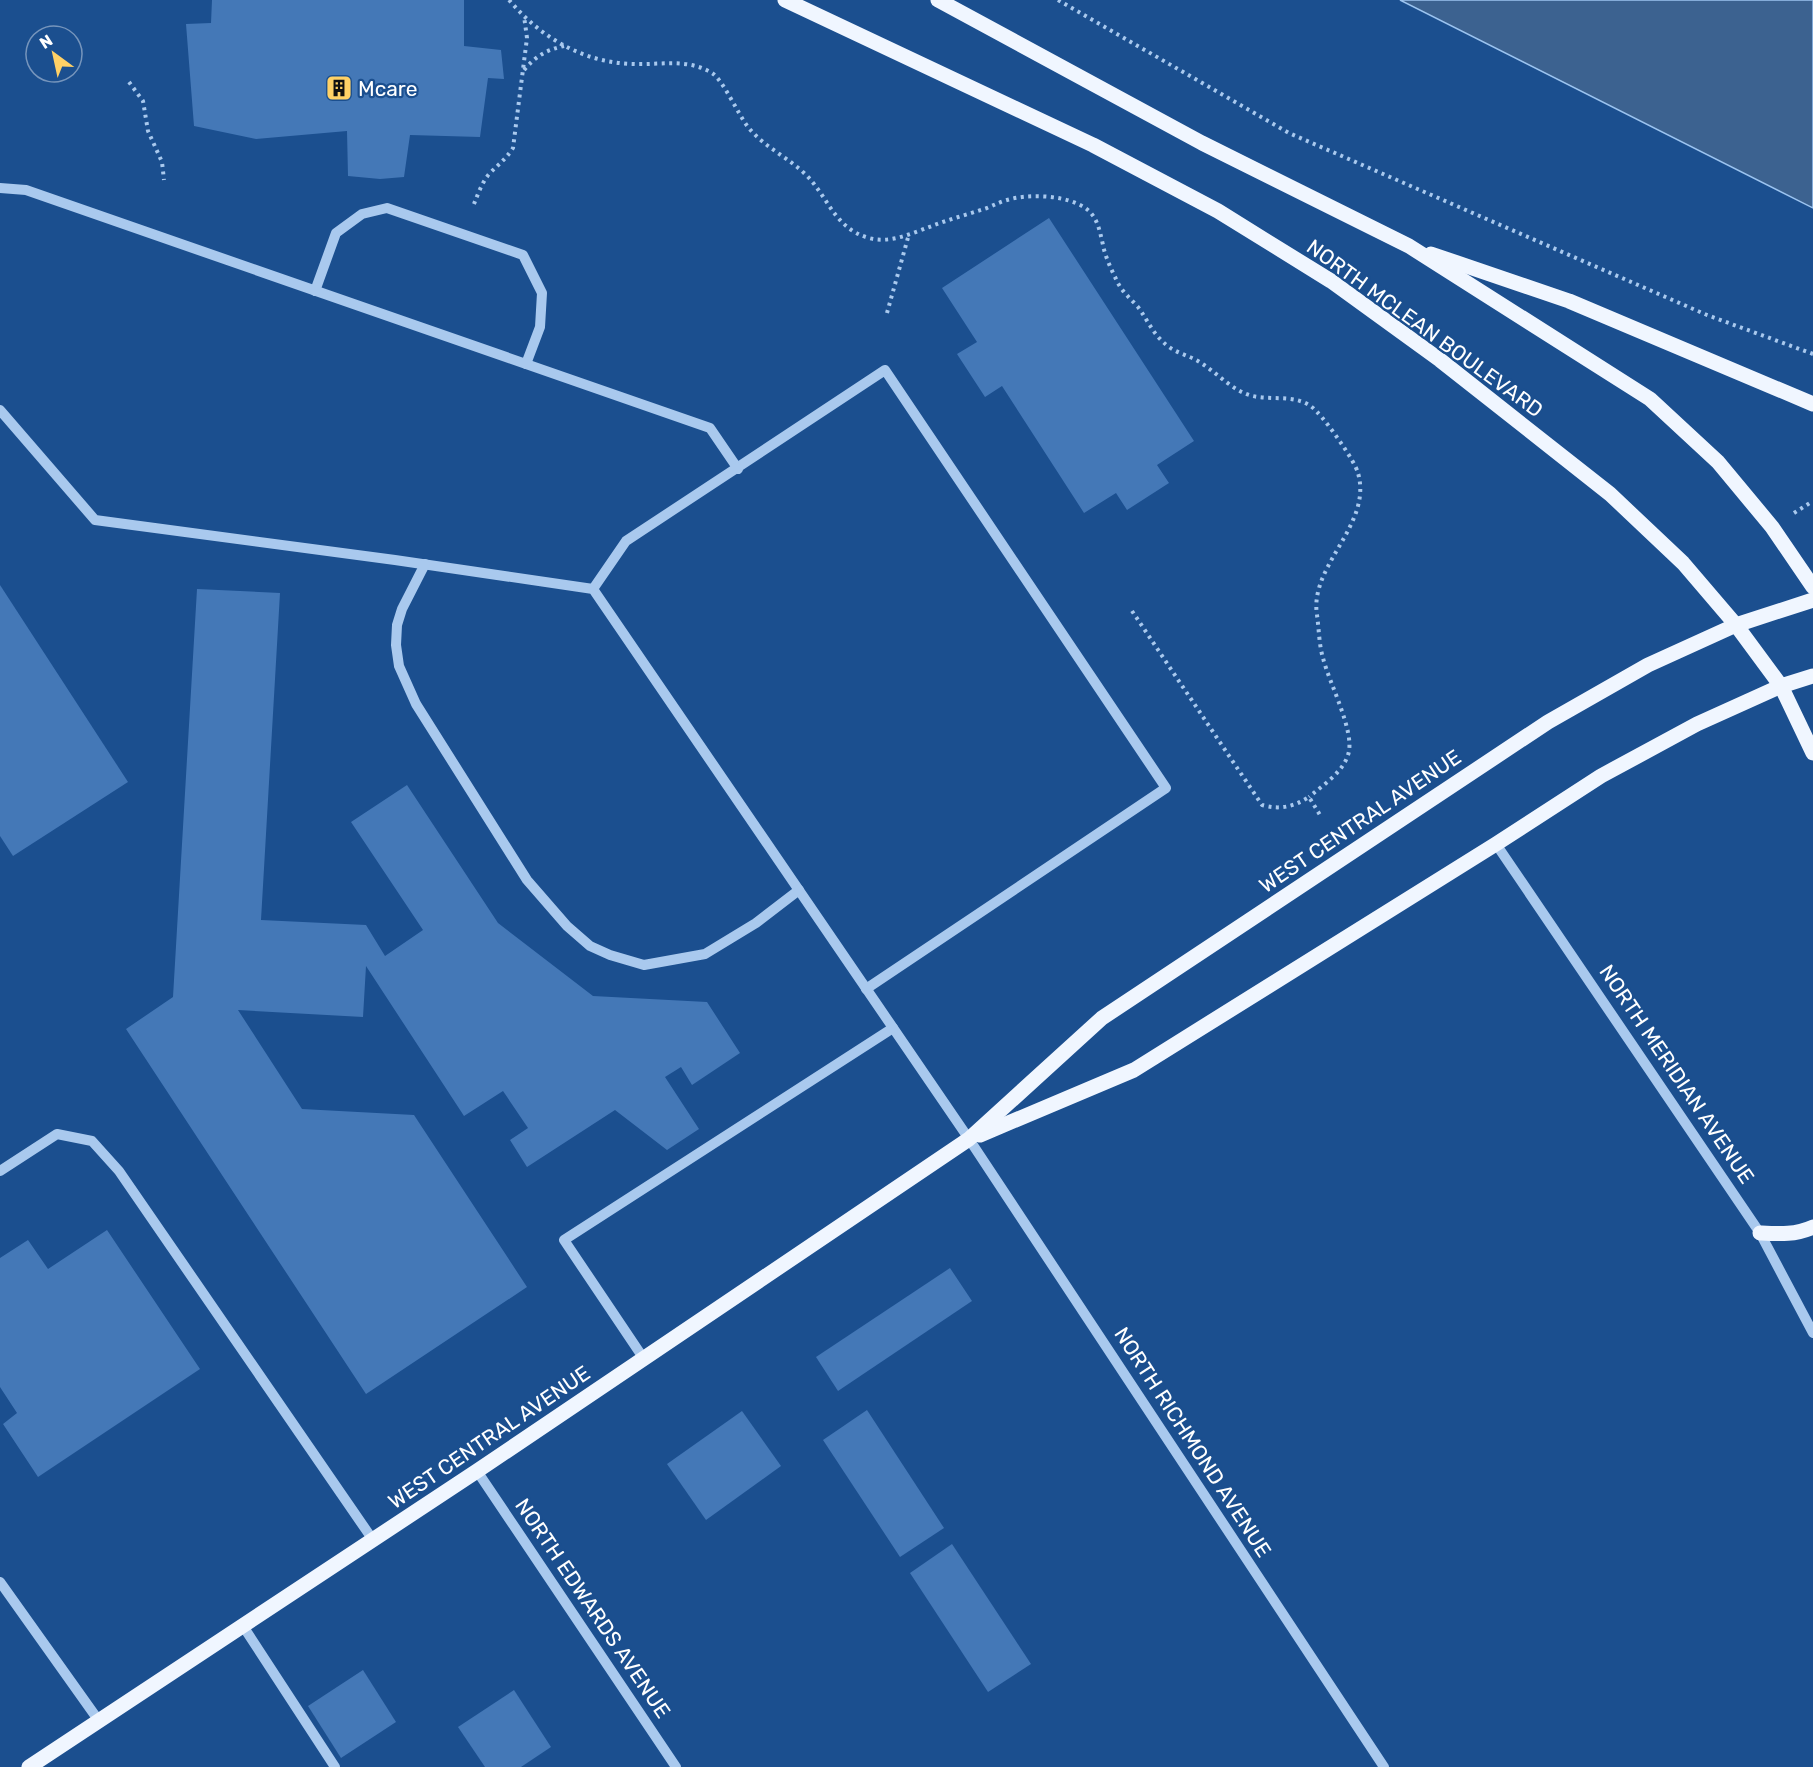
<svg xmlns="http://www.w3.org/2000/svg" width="1813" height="1767" viewBox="0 0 1813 1767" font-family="Rubik,sans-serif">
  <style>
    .water { fill: #3c6290; stroke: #9cc4f0; stroke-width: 1.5 }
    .building { fill: #4478b7 }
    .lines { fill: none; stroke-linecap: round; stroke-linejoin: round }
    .path { stroke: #a9c9ee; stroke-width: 4; stroke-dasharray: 3 4.5; stroke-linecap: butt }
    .minor { stroke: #a9c9ee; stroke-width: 10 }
    .major { stroke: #f0f6ff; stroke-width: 15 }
    .labels { text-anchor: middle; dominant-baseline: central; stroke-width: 4.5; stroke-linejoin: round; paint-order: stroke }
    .poi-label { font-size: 21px; fill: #fff; stroke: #1b4f8f; text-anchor: start }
    .street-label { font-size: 21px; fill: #fff; stroke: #1b4f8f }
  </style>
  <rect width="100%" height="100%" fill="#1b4f8f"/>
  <!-- water -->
  <polygon class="water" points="1400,0 1813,0 1813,208"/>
  <!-- building -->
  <g class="building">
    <polygon points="212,0 464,0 464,46 501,50 504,79 488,78 480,137 410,135 404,177 380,179 348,176 347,131 256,139 194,126 186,24 211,23"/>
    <polygon points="1049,218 1194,441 1157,465 1169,483 1127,510 1116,493 1084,513 1002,386 985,397 957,354 977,342 942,288"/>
    <polygon points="0,585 128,782 13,856 0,836"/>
    <polygon points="197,589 280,593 261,920 366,925 385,956 423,930 351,822 407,785 498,923 593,996 707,1002 740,1053 692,1085 681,1067 665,1077 699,1129 667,1150 615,1110 527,1167 510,1140 528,1128 503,1091 464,1116 366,966 363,1017 238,1010 302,1109 414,1115 527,1287 366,1394 126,1029 173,997"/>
    <polygon points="107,1230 200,1369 38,1477 3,1424 17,1413 0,1387 0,1258 28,1240 48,1269"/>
    <polygon points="950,1268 972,1301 838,1391 816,1357"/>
    <polygon points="867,1410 944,1528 900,1557 823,1440"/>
    <polygon points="742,1411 781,1466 706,1520 667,1464"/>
    <polygon points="952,1544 1031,1664 988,1692 910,1573"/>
    <polygon points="363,1670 396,1722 341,1758 308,1706"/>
    <polygon points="514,1690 551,1747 521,1767 485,1767 458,1727"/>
  </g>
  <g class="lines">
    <!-- path -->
    <g class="path">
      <path d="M509 0C541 38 584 63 634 64 661 65 687 58 712 73 723 80 738 114 748 127 764 147 786 156 804 173 828 195 833 228 869 238 890 244 912 233 932 226 950 219 969 214 987 208 994 205 1000 202 1007 200 1027 194 1059 195 1078 204 1097 212 1099 228 1103 245 1105 256 1111 269 1116 279 1121 291 1130 298 1138 307 1149 322 1153 335 1169 347 1179 354 1191 356 1201 363 1217 373 1231 389 1249 395 1265 400 1284 396 1300 401 1307 403 1313 407 1318 413 1327 422 1355 461 1358 473 1373 525 1309 565 1317 615 1319 629 1319 645 1323 658 1329 683 1356 733 1348 755 1342 773 1323 785 1309 797"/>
      <polyline points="1058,0 1289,133 1707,315 1813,354"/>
      <path d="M524 70C536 56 546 50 564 46"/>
      <polyline points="129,82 143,101 148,131 162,162 164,180"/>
      <path d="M474 204C478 194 482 182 490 173 499 164 505 160 513 148L527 38 524 16"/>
      <polyline points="887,313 909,234"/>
      <polyline points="1794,513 1813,501"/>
      <path d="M1132 611 1262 805C1280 810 1293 807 1309 797L1320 815"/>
    </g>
    <!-- minor -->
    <g class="minor">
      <polyline points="0,188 26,190 710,428 738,469"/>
      <polyline points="315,291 336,233 362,214 387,208 523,255 542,293 540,327 526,364"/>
      <polyline points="0,410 95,520 395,560 593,589 969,1139 1384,1767"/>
      <polyline points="425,564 402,609 397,625 396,645 399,666 416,704 527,880 567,926 590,946 610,955 644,965 705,954 756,923 799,890"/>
      <polyline points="593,589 626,541 885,370 1166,788 866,989"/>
      <polyline points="1496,844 1760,1233 1813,1333"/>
      <polyline points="0,1171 57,1134 92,1141 119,1171 373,1540"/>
      <polyline points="644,1359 564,1240 893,1028"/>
      <polyline points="477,1471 676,1767"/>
      <polyline points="0,1582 99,1721"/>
      <polyline points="243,1626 335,1767"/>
    </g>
    <!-- major -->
    <g class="major">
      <polyline points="785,0 1093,145 1218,211 1331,281 1440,360 1610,494 1683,563 1736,625 1781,686 1813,753"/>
      <polyline points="938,0 1202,143 1409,246 1650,399 1718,462 1772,527 1813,587"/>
      <polyline points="1431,254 1569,301 1813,404"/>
      <polyline points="980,1135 1134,1070 1496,844 1601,776 1697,724 1781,686 1813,676"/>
      <path d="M1760 1233C1780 1234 1795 1235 1813 1227"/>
      <polyline points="29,1767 477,1471 969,1139 1102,1018 1548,722 1648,665 1736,625 1813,600"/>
    </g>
  </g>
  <!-- icons -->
  <defs>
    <symbol id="building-square" viewBox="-11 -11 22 22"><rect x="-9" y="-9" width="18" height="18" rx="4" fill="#ffd166" stroke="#1b4f8f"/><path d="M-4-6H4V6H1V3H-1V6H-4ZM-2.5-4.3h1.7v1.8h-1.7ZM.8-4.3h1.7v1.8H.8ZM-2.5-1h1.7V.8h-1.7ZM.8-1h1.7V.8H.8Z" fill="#111"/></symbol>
  </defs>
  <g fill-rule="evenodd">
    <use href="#building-square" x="324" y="73" width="30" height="30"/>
  </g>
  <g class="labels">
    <!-- poi labels -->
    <g class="poi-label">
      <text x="358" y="88">Mcare</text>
    </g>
    <!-- street labels -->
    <g class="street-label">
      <text transform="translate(1425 328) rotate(36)">NORTH MCLEAN BOULEVARD</text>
      <text transform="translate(1360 821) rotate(-34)">WEST CENTRAL AVENUE</text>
      <text transform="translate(1677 1074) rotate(56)">NORTH MERIDIAN AVENUE</text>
      <text transform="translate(489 1437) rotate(-34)">WEST CENTRAL AVENUE</text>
      <text transform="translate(1193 1442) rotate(57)">NORTH RICHMOND AVENUE</text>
      <text transform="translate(593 1608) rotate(56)">NORTH EDWARDS AVENUE</text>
    </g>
  </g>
  <!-- north arrow -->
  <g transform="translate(54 54) rotate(327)"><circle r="28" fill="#1b4f8f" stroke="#7695bc" stroke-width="1.5"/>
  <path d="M0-4.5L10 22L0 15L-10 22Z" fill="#ffd166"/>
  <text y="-9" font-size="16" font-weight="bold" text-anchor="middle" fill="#ffffff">N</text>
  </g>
</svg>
